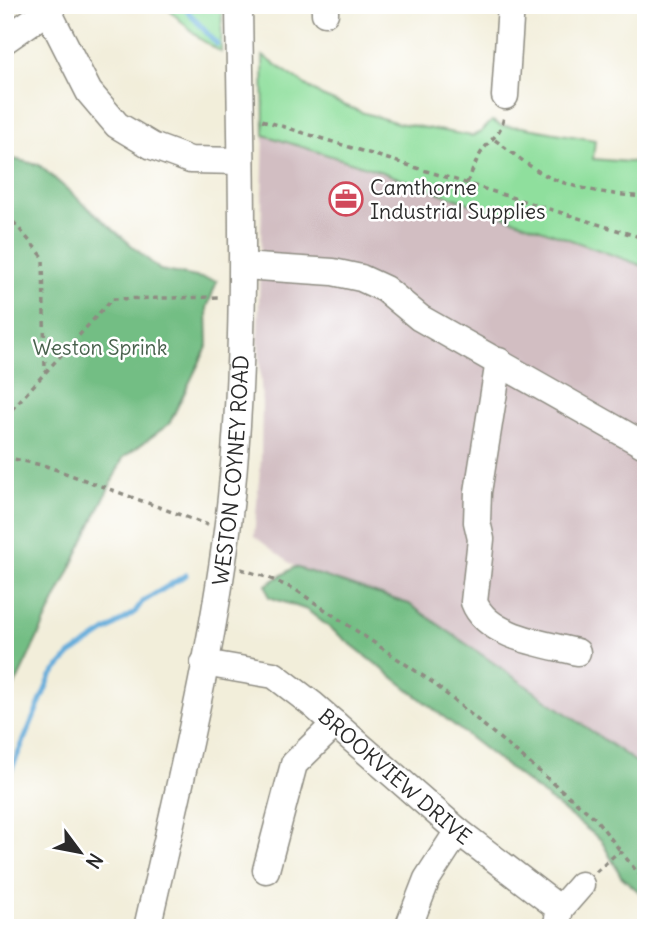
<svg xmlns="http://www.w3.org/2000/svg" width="651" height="933" viewBox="0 0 651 933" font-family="Delius,sans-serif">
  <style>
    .industrial { fill: #d2bec2 }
    .green { fill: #8fdf9d; stroke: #5d8564; stroke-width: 2 }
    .forest { fill: #73be84; stroke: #4f7458; stroke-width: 2 }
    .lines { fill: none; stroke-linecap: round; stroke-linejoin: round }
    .stream { stroke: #63acda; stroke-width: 5 }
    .minor-casing { stroke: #8e8c82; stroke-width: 29 }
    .path { stroke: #8e8c82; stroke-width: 3.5; stroke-dasharray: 5 5; stroke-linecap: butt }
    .minor { stroke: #fff; stroke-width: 26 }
    .labels { text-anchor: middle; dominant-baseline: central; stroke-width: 5; stroke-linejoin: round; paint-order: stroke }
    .poi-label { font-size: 21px; fill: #2b2b2b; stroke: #fff; text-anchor: start }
    .park-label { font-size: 21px; fill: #49614d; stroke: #fff }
    .street-label { font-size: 21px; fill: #2b2b2b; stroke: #fff }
  </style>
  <rect width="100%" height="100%" fill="#fff"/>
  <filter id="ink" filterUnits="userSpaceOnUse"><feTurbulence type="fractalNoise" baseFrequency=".0143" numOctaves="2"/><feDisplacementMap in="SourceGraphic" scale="14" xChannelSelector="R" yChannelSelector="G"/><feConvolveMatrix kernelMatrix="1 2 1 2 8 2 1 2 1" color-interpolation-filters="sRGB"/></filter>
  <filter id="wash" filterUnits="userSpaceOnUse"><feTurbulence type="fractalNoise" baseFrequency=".00686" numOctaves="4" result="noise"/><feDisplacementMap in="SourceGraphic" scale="28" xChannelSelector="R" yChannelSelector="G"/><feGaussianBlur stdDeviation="1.57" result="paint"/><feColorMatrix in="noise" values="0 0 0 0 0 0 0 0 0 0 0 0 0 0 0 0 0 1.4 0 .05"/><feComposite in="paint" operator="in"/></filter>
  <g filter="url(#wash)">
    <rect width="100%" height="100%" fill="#f2eeda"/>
    <!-- industrial -->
    <polygon class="industrial" points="264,135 379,171 646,266 646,769 409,604 295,567 254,536 261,458 262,401 258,333"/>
    <!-- green -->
    <g class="green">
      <polygon points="164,5 214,5 222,13 221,52 200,39"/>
      <polygon points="263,56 322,96 361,112 398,123 472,136 481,132 492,121 502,126 522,127 595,140 593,159 629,162 646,160 646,267 379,171 264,135"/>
    </g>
    <!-- forest -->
    <g class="forest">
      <polygon points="5,157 39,165 160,270 217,281 207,308 208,345 169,424 123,458 5,706"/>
      <polygon points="295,567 409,604 646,769 646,898 621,876 601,840 307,610 269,597 266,585"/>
    </g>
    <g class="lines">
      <!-- stream -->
      <g class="stream">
        <polyline points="182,5 217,44"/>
        <polyline points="5,785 51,676 70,655 135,612 142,602 186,575"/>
      </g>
    </g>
  </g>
  <g filter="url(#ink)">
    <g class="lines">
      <defs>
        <g id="minor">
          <polyline points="45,5 89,92 117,125 152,146 190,160 241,161"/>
          <polyline points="325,13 325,5"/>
          <polyline points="5,40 48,10"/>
          <polyline points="505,96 511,5"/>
          <polyline points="243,266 333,272 361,278 385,289 420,318 646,446"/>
          <path d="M499 361 478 492 477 522 481 539 474 602C487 637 545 644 577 652"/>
          <path id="s1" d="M204 663 274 675 312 704 458 831 560 909 556 928"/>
          <polyline points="266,870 294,764 335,724"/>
          <polyline points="560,909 581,885"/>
          <path id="s2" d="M147 928C179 787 216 640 231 497 248 334 241 169 239 5"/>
          <polyline points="408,928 427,879 458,831"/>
        </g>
      </defs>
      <!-- minor casing -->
      <use href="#minor" class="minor-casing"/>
      <!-- path -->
      <g class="path">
        <polyline points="262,120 646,239"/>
        <path d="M495 140C512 152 530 168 549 177 578 190 614 195 646 197"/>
        <path d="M467 183C472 173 476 159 483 150 493 136 501 135 504 116"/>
        <polyline points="5,217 11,219 43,257 45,370"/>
        <polyline points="5,417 112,299 220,297"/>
        <polyline points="5,457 46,466 208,525"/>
        <polyline points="241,569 266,577 296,590 432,682 595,818 622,853"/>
        <polyline points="596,872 618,852 622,853 646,883"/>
      </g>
      <!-- minor -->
      <use href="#minor" class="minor"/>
    </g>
  </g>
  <!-- icons -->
  <defs>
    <symbol id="office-ring" viewBox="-11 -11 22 22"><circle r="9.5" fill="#fff" stroke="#d1495b" stroke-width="1.5"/><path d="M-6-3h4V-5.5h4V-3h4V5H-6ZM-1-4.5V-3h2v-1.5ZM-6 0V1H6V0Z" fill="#d1495b"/></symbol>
  </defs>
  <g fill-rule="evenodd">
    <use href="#office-ring" x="327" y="180" width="38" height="38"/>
  </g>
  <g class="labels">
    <!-- poi labels -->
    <g class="poi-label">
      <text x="370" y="187">Camthorne<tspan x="370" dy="24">Industrial Supplies</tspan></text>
    </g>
    <!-- park labels -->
    <g class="park-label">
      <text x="100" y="347">Weston Sprink</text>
    </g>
    <!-- street labels -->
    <g class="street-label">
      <text stroke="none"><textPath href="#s2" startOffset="466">WESTON COYNEY ROAD</textPath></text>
      <text stroke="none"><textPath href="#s1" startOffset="229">BROOKVIEW DRIVE</textPath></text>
    </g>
  </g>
  <!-- margin -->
  <rect width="651" height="933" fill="none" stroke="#fff" stroke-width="28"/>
  <!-- north arrow -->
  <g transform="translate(80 852) rotate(122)" stroke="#ffffff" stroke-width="5" paint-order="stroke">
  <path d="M0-5L12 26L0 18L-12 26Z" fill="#2b2b2b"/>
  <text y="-10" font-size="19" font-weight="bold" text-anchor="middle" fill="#2b2b2b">N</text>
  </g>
</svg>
